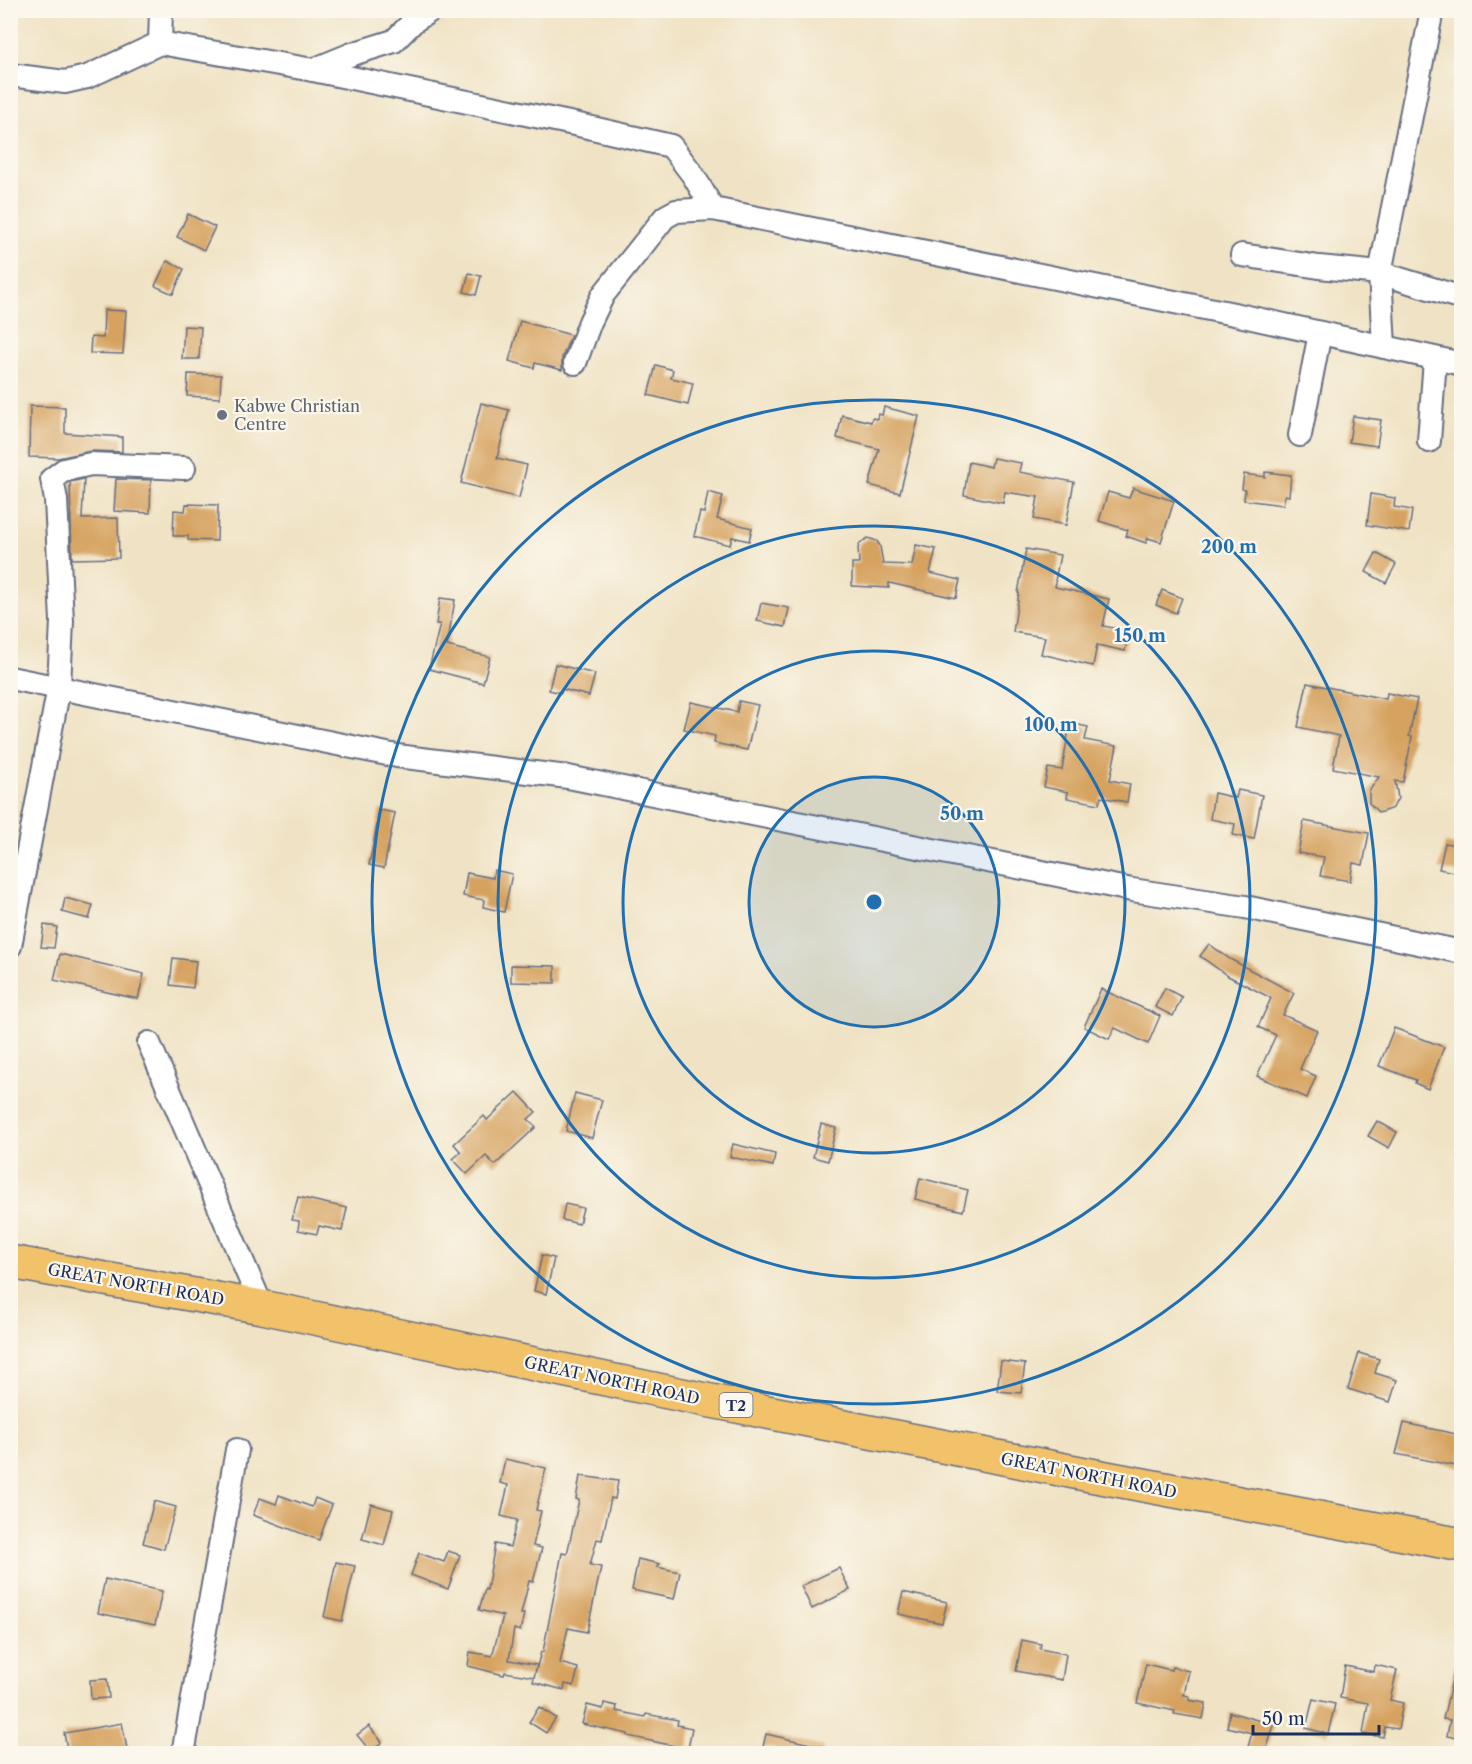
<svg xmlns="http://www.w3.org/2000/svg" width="1472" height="1764" viewBox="0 0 1472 1764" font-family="'Libre Caslon Text',serif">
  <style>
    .building { fill: #d6a25f }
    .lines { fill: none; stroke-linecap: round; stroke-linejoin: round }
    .minor-casing { stroke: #666e82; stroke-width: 26 }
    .highway-casing { stroke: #666e82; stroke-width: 36 }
    .minor { stroke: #fff; stroke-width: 22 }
    .highway { stroke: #f2c26a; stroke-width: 33 }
    .ring { fill: none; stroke: #1f6fb2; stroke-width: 3 }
    .worship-dot { fill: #6b7280; stroke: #fbf7ec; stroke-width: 2 }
    .labels { text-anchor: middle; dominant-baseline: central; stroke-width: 4.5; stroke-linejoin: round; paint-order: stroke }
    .shield { fill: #fbf7ec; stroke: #5e6b89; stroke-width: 1.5 }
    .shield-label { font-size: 15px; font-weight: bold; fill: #1b2f5e }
    .worship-label { font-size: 16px; fill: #5b616d; stroke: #fbf7ec; text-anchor: start }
    .street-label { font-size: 16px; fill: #1b2f5e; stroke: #fbf7ec }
    .centre { fill: #1f6fb2; stroke: #fbf7ec; stroke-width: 3 }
    .ring-label { font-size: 18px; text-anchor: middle; font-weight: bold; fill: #1f6fb2; stroke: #fbf7ec; stroke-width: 4.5; stroke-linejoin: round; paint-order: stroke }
  </style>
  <rect width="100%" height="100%" fill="#fbf7ec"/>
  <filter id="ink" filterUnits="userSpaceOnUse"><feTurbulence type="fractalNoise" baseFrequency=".0167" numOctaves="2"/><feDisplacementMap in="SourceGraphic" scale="12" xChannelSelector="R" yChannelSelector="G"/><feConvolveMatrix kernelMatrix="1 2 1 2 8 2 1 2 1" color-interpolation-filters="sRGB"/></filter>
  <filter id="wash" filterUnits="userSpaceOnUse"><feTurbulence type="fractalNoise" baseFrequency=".008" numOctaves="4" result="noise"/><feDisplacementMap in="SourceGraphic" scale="24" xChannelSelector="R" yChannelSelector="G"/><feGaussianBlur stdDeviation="1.35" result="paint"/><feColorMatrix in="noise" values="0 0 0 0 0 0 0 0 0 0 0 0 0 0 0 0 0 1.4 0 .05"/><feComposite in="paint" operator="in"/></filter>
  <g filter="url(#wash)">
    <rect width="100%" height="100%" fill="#f0e3c5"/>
    <g id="blocks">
      <!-- building -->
      <g class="building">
        <polygon points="188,214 215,227 204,250 177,237"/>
        <polygon points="167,261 184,269 173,294 155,286"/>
        <polygon points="469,273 481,276 476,295 464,292"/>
        <polygon points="104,310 126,311 123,354 90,353 91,337 103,338"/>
        <polygon points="520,321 571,335 562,358 562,370 535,363 534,368 509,361"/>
        <polygon points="184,326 201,327 199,359 182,359"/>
        <polygon points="656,365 673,370 671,378 693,383 688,405 648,395"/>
        <polygon points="188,374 221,375 220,398 187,396"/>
        <polygon points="481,403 509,410 497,458 527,465 519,498 461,483"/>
        <polygon points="30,406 65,407 65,433 122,437 122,452 91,451 58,458 29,457"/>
        <polygon points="884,407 919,416 900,493 869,485 879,449 837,438 842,415 871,422 872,418 877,419 878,414 882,415"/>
        <polygon points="1353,416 1381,420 1377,446 1349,442"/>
        <polygon points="993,458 1021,463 1019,472 1074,482 1066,525 1034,519 1038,497 1005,492 1003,503 964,495 969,462 991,467"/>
        <polygon points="1265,472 1291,475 1289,496 1285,495 1283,505 1244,500 1245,490 1242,489 1244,474 1265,477"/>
        <polygon points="84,479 82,519 118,518 119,558 72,559 70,482"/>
        <polygon points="116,479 151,480 150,513 114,511"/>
        <polygon points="1133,488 1174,501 1161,542 1148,538 1146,543 1126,536 1128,530 1099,521 1108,492 1129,498"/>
        <polygon points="708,492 723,496 717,519 752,528 749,541 732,537 730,545 694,536 700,512 704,513"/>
        <polygon points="1371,494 1395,498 1394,507 1412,510 1409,532 1367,525"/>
        <polygon points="186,504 218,505 217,541 188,540 188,536 173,536 174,510 185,511"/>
        <polygon points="868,538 877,541 880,546 883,564 912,565 916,545 936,549 930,573 960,580 956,598 889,583 889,588 852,586 852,563 859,563 858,548 860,543"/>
        <polygon points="1026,549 1060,555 1055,581 1056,582 1055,587 1109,599 1103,626 1129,631 1125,651 1097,645 1093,666 1041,654 1045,637 1013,632 1019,593 1018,593"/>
        <polygon points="1376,553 1396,564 1386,583 1366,572"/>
        <polygon points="1162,590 1182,598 1176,613 1156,605"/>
        <polygon points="440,598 455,600 447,646 490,657 483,683 429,669 440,624 436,624"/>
        <polygon points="761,603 789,608 785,627 757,621"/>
        <polygon points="555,664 595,674 589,696 562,689 561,693 549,690"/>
        <polygon points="1307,683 1386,699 1387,693 1417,699 1409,736 1412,737 1403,782 1395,781 1398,798 1393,808 1379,813 1369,803 1369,791 1379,777 1333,768 1339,736 1298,727"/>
        <polygon points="739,701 758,705 747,750 714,743 715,736 684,729 691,702 737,712"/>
        <polygon points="1070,723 1088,727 1085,740 1117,746 1110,780 1130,784 1127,802 1101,797 1099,804 1067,798 1068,792 1044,787 1048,768 1062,770"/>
        <polygon points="1238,790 1262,795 1254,839 1233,835 1235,824 1210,819 1214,793 1236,798"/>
        <polygon points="380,810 395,813 384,868 369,865"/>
        <polygon points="1304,821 1369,833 1363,865 1353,863 1350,881 1320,876 1324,857 1298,853"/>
        <polygon points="1445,843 1461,846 1461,870 1458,869 1458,873 1439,869"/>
        <polygon points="494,870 512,874 504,912 483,907 484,900 463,896 467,873 493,878"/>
        <polygon points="65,898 93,905 89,919 62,912"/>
        <polygon points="44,925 57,927 54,948 41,947"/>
        <polygon points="1209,944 1230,959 1294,993 1283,1015 1317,1030 1300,1069 1316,1076 1307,1098 1257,1076 1276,1035 1258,1027 1271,998 1228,976 1200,956"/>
        <polygon points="60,954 144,974 138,999 54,980"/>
        <polygon points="173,958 196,961 193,988 170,985"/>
        <polygon points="511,965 555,966 555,983 511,982"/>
        <polygon points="1165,988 1182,997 1173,1016 1155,1007"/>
        <polygon points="1101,989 1160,1016 1148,1044 1115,1028 1109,1039 1084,1027"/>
        <polygon points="1394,1028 1444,1047 1428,1089 1415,1083 1416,1080 1379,1066"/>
        <polygon points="517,1092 536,1112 528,1119 536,1127 495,1165 486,1156 467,1174 453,1159 461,1152 454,1144 484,1116 487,1120"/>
        <polygon points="575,1093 602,1100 592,1138 566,1131"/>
        <polygon points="1377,1121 1397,1132 1389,1148 1368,1136"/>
        <polygon points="821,1124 836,1128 828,1161 813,1157"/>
        <polygon points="733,1144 775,1154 773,1166 730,1157"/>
        <polygon points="920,1178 968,1190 963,1211 915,1199"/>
        <polygon points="298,1197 347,1208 342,1231 319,1226 317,1234 298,1230 299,1221 292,1220"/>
        <polygon points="565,1204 583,1208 579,1224 562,1220"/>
        <polygon points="542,1255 554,1258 546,1294 534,1291"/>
        <polygon points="1359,1353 1379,1359 1375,1373 1397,1380 1390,1402 1348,1389"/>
        <polygon points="1001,1361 1025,1364 1021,1393 997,1391"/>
        <polygon points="1404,1423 1461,1435 1461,1467 1396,1454"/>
        <polygon points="505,1459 546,1468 536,1510 541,1511 533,1546 542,1548 533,1582 529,1581 521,1614 524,1614 520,1631 514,1629 509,1660 537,1665 534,1677 541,1652 543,1652 562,1553 567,1554 579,1500 576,1499 580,1476 618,1481 615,1499 611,1498 602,1540 597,1539 590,1565 601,1567 587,1632 568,1628 560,1663 578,1668 574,1686 565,1684 564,1690 533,1682 534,1677 505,1672 504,1675 468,1666 470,1652 492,1656 503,1616 479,1610 485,1589 487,1590 495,1544 510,1547 517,1520 501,1516 508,1485 500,1483"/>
        <polygon points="279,1495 312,1507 315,1498 332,1505 319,1540 253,1515 260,1498 276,1504"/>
        <polygon points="154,1501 176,1507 164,1549 143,1543"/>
        <polygon points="371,1504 393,1510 384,1545 362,1539"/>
        <polygon points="448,1551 460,1555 448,1589 411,1575 419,1553 444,1562"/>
        <polygon points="638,1559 660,1564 657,1567 680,1572 674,1599 632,1590"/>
        <polygon points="336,1562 355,1566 342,1621 324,1617"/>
        <polygon points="839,1568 850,1590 812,1609 801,1586"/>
        <polygon points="105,1579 162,1591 155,1625 98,1613"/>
        <polygon points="903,1592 947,1602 942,1623 898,1614"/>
        <polygon points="1022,1640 1041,1644 1040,1649 1066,1654 1062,1680 1016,1671"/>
        <polygon points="1456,1662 1461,1662 1461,1739 1447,1736 1450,1720 1443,1719"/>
        <polygon points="1146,1664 1171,1670 1172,1667 1189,1671 1184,1695 1189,1696 1189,1700 1206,1703 1203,1719 1174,1714 1175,1711 1137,1703"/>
        <polygon points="1375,1665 1397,1670 1390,1700 1403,1703 1398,1729 1385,1727 1383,1737 1363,1734 1368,1703 1340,1698 1345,1666 1374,1672"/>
        <polygon points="107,1679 109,1698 91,1699 90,1680"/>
        <polygon points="1313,1699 1335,1704 1328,1734 1306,1728"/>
        <polygon points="604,1703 617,1706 616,1711 645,1717 646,1714 678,1720 677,1725 692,1728 688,1749 628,1736 628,1734 582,1724 587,1705 603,1709"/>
        <polygon points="539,1707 556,1718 546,1733 529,1722"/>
        <polygon points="1230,1712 1274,1725 1265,1754 1246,1754 1252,1733 1227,1727"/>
        <polygon points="122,1723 128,1754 68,1754 64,1733"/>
        <polygon points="369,1726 382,1742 371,1752 357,1735"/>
        <polygon points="766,1734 824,1747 823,1754 799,1754 763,1747"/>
      </g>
    </g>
  </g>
  <g filter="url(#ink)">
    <use href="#blocks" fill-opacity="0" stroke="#666e82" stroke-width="1.5"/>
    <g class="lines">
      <defs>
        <g id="minor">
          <polyline points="160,43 161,10"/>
          <polyline points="313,70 352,54 394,41 414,21 431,10"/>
          <polyline points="10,75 65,82 87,77 160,43 313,70 579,125 671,146 693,175 713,209"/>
          <polyline points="1242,255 1319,267 1380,273 1462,298"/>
          <polyline points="1384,347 1380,273 1432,10"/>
          <polyline points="575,363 590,322 603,295 665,217 676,211 713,209 1234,314 1462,364"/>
          <polyline points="1300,435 1320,333"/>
          <polyline points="1429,441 1435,359"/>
          <polyline points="10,678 397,756 568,777 1132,890 1245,907 1462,952"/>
          <polyline points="10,946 59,687 62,621 56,500 52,479 64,470 91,464 184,468"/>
          <polyline points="149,1043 262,1307"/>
          <polyline points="183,1754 237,1450"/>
        </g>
        <polyline id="highway" points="10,1262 262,1307 706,1400 1085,1474 1462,1545"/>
      </defs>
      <!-- minor casing -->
      <use href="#minor" class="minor-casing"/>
      <!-- highway casing -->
      <use href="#highway" class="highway-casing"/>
      <!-- minor -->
      <use href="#minor" class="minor"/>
      <!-- highway -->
      <use href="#highway" class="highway"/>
    </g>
  </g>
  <!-- distance rings -->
  <circle cx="874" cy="902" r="125" fill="#1f6fb2" fill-opacity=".12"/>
  <g class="ring">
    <circle cx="874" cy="902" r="125"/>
    <circle cx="874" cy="902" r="251"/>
    <circle cx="874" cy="902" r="376"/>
    <circle cx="874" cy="902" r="502"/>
  </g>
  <!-- markers -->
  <circle class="worship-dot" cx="222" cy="415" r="6"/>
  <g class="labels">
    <!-- shield labels -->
    <rect class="shield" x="719.5" y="1393" width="33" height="24" rx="4.5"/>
    <g class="shield-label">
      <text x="736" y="1405">T2</text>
    </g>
    <!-- worship labels -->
    <g class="worship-label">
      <text x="234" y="406">Kabwe Christian<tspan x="234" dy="18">Centre</tspan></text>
    </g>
    <!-- street labels -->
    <g class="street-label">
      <text transform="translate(136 1284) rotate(10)">GREAT NORTH ROAD</text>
      <text transform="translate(612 1380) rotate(12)">GREAT NORTH ROAD</text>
      <text transform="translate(1089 1475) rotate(11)">GREAT NORTH ROAD</text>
    </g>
  </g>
  <circle cx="874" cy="902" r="9" class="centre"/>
  <g class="ring-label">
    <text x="1229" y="553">200 m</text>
    <text x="1140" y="642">150 m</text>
    <text x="1051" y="731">100 m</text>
    <text x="962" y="820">50 m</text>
  </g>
  <!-- margin -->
  <rect width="1472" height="1764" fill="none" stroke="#fbf7ec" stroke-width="36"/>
  <!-- scale -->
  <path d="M1253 1725v9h126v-9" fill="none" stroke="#1b2f5e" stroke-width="3"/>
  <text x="1262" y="1725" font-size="18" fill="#1b2f5e" stroke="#fbf7ec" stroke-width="4.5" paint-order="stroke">50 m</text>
</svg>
